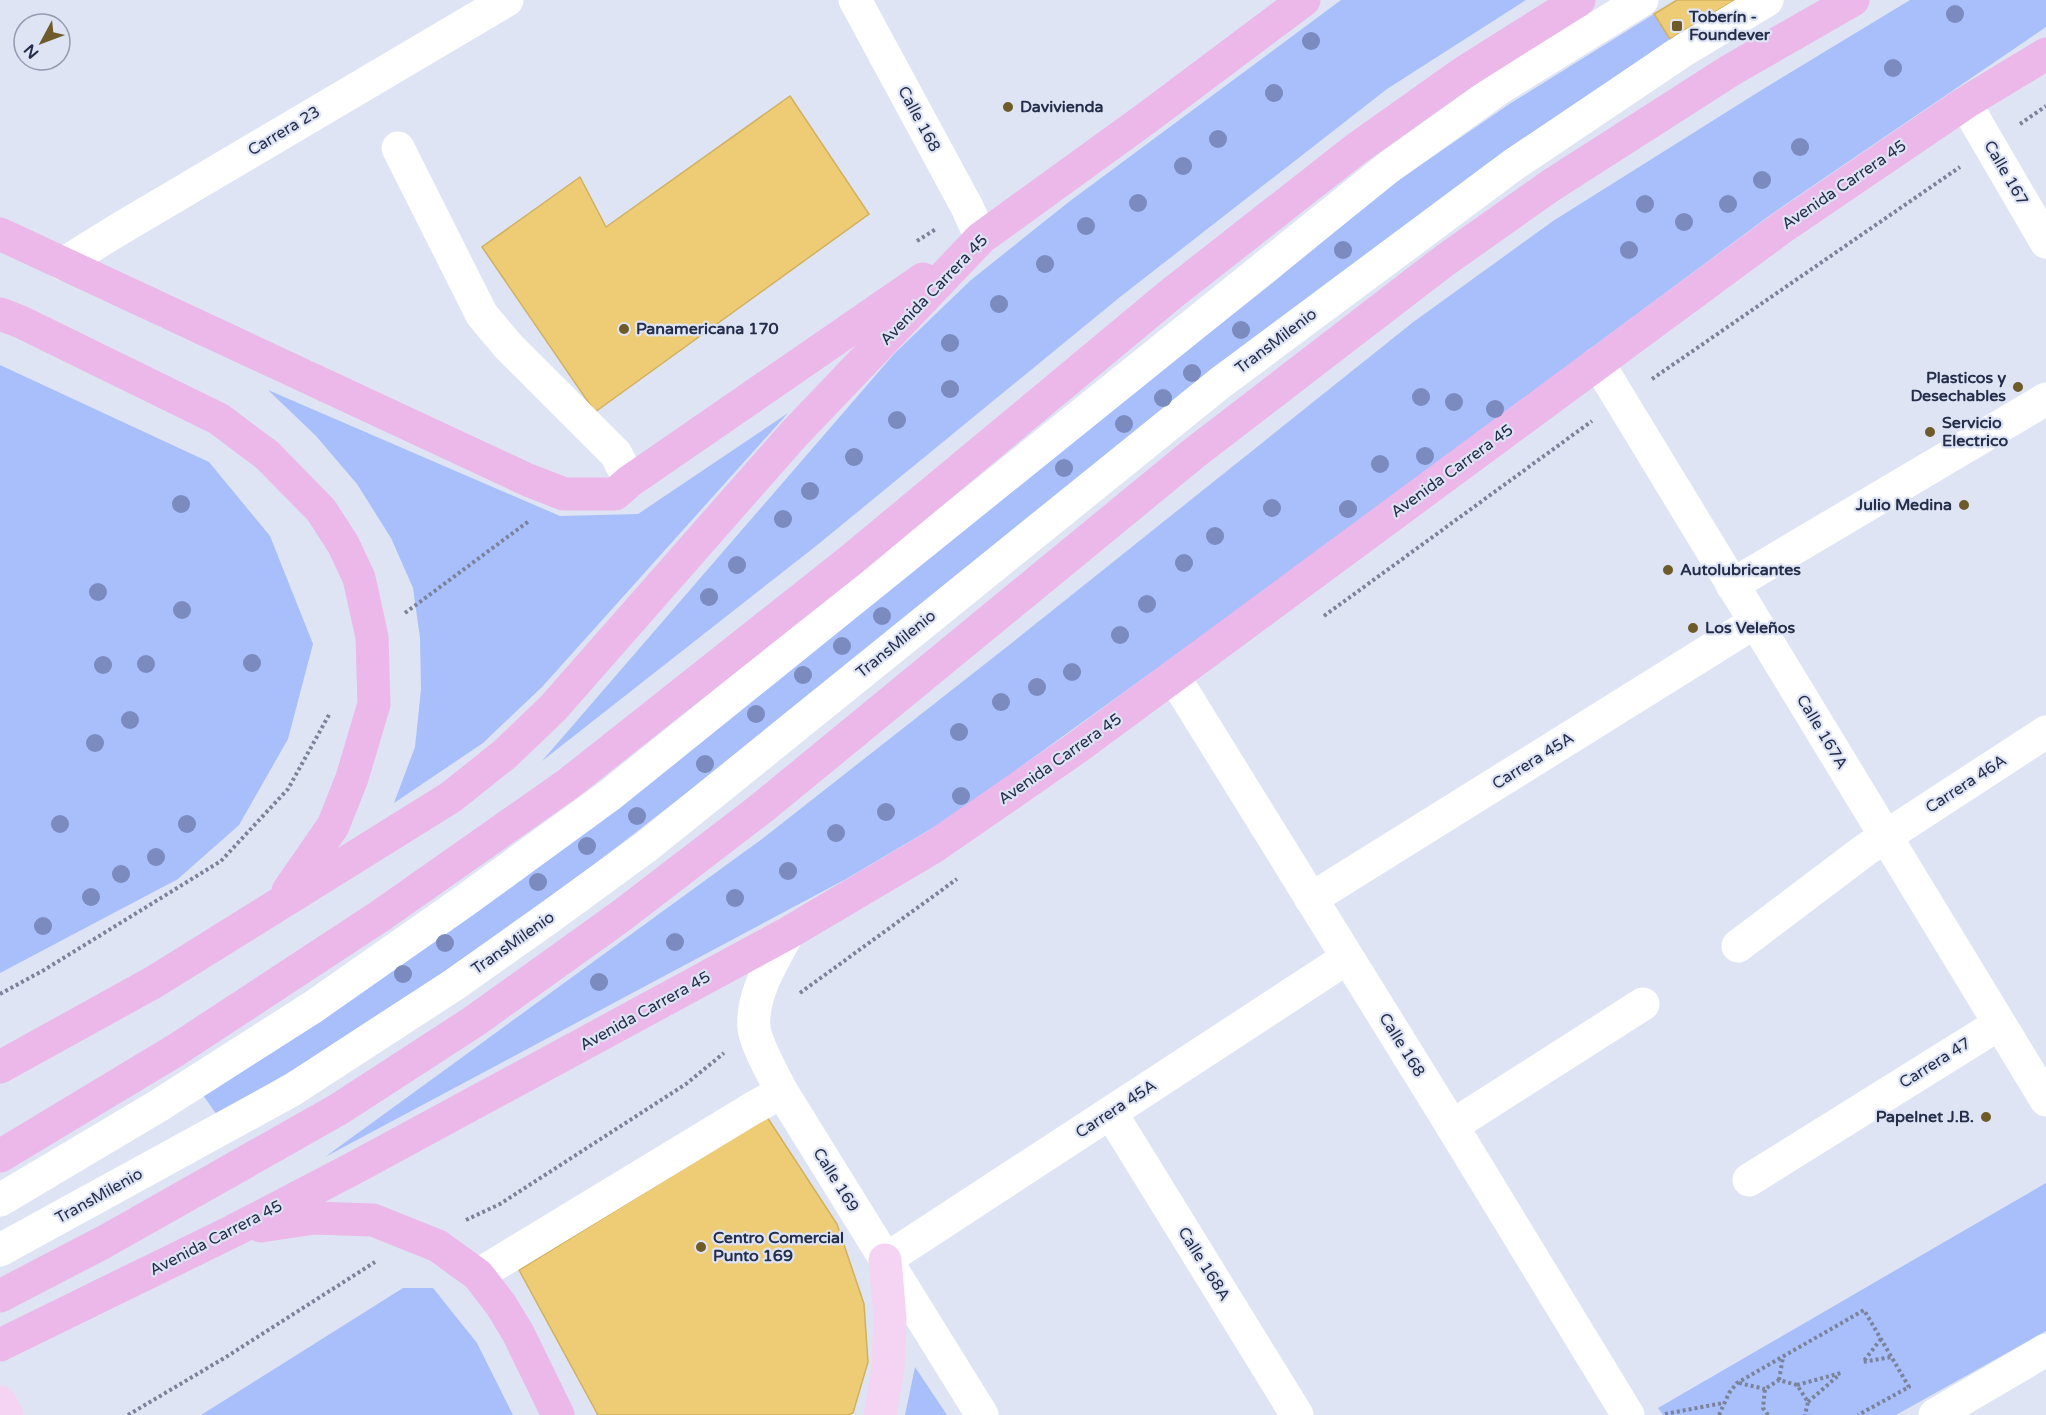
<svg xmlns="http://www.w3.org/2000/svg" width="2046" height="1415" viewBox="0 0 2046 1415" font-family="'Varela Round',sans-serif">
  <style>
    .green { fill: #a8bffc }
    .building { fill: #eecc76; stroke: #d1b15f; stroke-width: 1.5 }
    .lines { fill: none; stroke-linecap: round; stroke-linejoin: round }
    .path { stroke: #7b839a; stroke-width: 4; stroke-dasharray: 3 3; stroke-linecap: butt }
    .minor { stroke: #fff; stroke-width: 33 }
    .major { stroke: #f4d4f2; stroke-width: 33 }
    .highway { stroke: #ecb7e9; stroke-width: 33 }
    .tree { fill: #7b8abf }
    .poi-dot { fill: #6f5b2a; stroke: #dee4f3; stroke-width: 2 }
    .labels { text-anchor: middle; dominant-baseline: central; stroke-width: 4.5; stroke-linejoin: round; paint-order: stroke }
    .poi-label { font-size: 16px; font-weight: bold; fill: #242e4b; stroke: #dee4f3; text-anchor: start }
    .street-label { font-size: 16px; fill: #242e4b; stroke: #dee4f3 }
  </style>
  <rect width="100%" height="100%" fill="#dee4f3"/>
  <!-- green -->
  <g class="green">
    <polygon points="1341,0 1526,0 1387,89 1120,297 816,546 542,761 894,354 971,280 1070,201"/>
    <polygon points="1910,0 2046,0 2046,27 1773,213 1235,612 951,817 846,879 325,1157 762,839 1013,642 1412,323 1553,221 1760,91"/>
    <polygon points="1654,14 1670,39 1563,113 591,867 444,972 313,1058 217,1115 198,1088 891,585 1270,285 1390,186 1511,103"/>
    <polygon points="0,365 209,462 270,536 313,644 288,739 239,825 178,879 0,973"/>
    <polygon points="268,390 560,516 638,514 788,413 542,687 483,743 394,803 415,747 421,689 420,638 413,588 391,538 357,484 316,436"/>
    <polygon points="2046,1183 2046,1331 1896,1415 1663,1415 1658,1408"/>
    <polygon points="403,1288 433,1288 477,1343 513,1415 201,1415"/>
    <polygon points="915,1367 947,1415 905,1415"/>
  </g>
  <!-- building -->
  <g class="building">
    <polygon points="1677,0 1735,0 1670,39 1654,14"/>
    <polygon points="790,96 869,214 595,412 482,247 580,177 606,227"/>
    <polygon points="767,1117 837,1224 864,1304 868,1362 853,1413 848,1415 598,1415 519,1270"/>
  </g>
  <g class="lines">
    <!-- path -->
    <g class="path">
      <polyline points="2020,124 2046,106"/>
      <polyline points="917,241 936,229"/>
      <polyline points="1652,379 1960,167"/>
      <polyline points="405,613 529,521"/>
      <polyline points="1324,616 1592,421"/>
      <polyline points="800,993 957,879"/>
      <polyline points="0,994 44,970 221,861 288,789 330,713"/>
      <polyline points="466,1220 500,1204 686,1084 724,1053"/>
      <polyline points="1881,1339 1863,1362 1892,1357"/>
      <polyline points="1779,1380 1783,1357"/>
      <polyline points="1739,1383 1765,1389"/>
      <polyline points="1797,1385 1841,1373"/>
      <polyline points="1808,1402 1839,1375"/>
      <polyline points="1665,1414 1723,1403"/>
      <polyline points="128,1415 226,1357 375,1262"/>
      <polyline points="1719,1415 1729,1393 1737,1383 1864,1310 1909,1387 1858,1415"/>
      <polyline points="1768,1415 1763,1408 1765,1389 1779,1380 1797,1385 1808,1402 1805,1415"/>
    </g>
    <!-- minor -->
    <g class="minor">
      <polyline points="855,0 967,207 981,238"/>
      <polyline points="1965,103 2046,242"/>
      <polyline points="398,148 482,315 509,347 616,454 630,481"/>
      <polyline points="63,264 116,231 507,0"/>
      <polyline points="1598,363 2046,1100"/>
      <polyline points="1732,585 2046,399"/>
      <polyline points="1174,677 1452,1126 1628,1415"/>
      <polyline points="1311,899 1755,622"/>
      <path d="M788 933C773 961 751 995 754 1028 756 1045 774 1076 782 1092L982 1415"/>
      <polyline points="1738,946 1865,850 2046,732"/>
      <polyline points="1111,1113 1297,1415"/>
      <polyline points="1452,1126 1643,1004"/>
      <polyline points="1749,1180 1999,1024"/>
      <polyline points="0,1200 158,1106 313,1007 463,902 610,795 1389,167 1498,89 1642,0"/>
      <polyline points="0,1250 292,1090 455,984 547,919 647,846 1220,383 1513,165 1684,50 1767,0"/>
      <polyline points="885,1260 1347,958"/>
      <polyline points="478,1275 753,1108 782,1092"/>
      <polyline points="1935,1415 2046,1350"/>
    </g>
    <!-- major -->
    <g class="major">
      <polyline points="0,1402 7,1415"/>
      <polyline points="880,1415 888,1368 890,1319 885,1260"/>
    </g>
    <!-- highway -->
    <g class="highway">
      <polyline points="0,234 528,480 564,494 615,494 630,481 923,279"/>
      <polyline points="0,314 21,322 219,419 267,455 321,510 343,544 359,578 372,637 374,704 352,778 333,826 288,891"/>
      <polyline points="0,1067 154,982 451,797 505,754 553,708 793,435 981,238 1148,117 1304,0"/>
      <polyline points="0,1156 176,1050 380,916 568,784 851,560 1171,294 1356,149 1463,73 1579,0"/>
      <polyline points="261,1226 314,1218 373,1220 438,1246 478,1275 501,1305 518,1333 558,1415"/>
      <polyline points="0,1296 104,1242 339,1109 473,1022 621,916 763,807 1193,454 1444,261 1550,186 1731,70 1853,0"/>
      <polyline points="0,1345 233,1231 356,1167 788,933 935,846 1075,749 1784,226 1965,103 2046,54"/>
    </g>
  </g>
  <!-- trees -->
  <g class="tree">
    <circle cx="1955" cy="14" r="9"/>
    <circle cx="1311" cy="41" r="9"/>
    <circle cx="1893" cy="68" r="9"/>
    <circle cx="1274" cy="93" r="9"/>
    <circle cx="1218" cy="139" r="9"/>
    <circle cx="1800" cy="147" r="9"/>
    <circle cx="1183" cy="166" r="9"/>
    <circle cx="1762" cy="180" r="9"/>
    <circle cx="1138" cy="203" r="9"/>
    <circle cx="1645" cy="204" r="9"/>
    <circle cx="1728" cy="204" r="9"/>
    <circle cx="1684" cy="222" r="9"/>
    <circle cx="1086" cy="226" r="9"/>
    <circle cx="1343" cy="250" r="9"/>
    <circle cx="1629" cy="250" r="9"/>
    <circle cx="1045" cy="264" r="9"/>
    <circle cx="999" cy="304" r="9"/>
    <circle cx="1241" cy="330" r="9"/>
    <circle cx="950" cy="343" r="9"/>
    <circle cx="1192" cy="373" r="9"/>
    <circle cx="950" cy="389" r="9"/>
    <circle cx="1421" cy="397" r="9"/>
    <circle cx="1163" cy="398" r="9"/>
    <circle cx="1454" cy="402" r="9"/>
    <circle cx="1495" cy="409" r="9"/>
    <circle cx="897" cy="420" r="9"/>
    <circle cx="1124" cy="424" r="9"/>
    <circle cx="1425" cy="456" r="9"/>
    <circle cx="854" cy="457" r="9"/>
    <circle cx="1380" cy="464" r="9"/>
    <circle cx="1064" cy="468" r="9"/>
    <circle cx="810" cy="491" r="9"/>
    <circle cx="181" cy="504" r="9"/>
    <circle cx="1272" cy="508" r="9"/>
    <circle cx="1348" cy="509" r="9"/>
    <circle cx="783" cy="519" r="9"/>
    <circle cx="1215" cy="536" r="9"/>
    <circle cx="1184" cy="563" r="9"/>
    <circle cx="737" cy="565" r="9"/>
    <circle cx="98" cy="592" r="9"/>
    <circle cx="709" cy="597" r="9"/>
    <circle cx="1147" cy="604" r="9"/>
    <circle cx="182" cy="610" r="9"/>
    <circle cx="882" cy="616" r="9"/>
    <circle cx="1120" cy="635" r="9"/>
    <circle cx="842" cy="646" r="9"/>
    <circle cx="252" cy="663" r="9"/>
    <circle cx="146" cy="664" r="9"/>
    <circle cx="103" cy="665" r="9"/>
    <circle cx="1072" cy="672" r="9"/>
    <circle cx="803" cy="675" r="9"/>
    <circle cx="1037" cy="687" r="9"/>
    <circle cx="1001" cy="702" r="9"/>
    <circle cx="756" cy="714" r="9"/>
    <circle cx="130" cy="720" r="9"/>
    <circle cx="959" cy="732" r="9"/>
    <circle cx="95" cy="743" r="9"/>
    <circle cx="705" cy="764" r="9"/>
    <circle cx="961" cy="796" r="9"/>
    <circle cx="886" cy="812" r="9"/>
    <circle cx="637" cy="816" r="9"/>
    <circle cx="60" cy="824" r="9"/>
    <circle cx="187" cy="824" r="9"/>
    <circle cx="836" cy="833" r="9"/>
    <circle cx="587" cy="846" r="9"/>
    <circle cx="156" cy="857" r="9"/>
    <circle cx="788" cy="871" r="9"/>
    <circle cx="121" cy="874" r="9"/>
    <circle cx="538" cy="882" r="9"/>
    <circle cx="91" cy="897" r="9"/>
    <circle cx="735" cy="898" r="9"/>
    <circle cx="43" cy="926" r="9"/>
    <circle cx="675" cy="942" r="9"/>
    <circle cx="445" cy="943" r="9"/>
    <circle cx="403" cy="974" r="9"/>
    <circle cx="599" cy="982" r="9"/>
  </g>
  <!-- markers -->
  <g class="poi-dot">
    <rect x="1671" y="20" width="12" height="12" rx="3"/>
    <circle cx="1008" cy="107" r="6"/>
    <circle cx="624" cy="329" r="6"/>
    <circle cx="2018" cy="387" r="6"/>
    <circle cx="1930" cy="432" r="6"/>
    <circle cx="1964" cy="505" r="6"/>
    <circle cx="1668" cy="570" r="6"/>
    <circle cx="1693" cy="628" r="6"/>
    <circle cx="1986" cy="1117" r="6"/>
    <circle cx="701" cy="1247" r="6"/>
  </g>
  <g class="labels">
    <!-- poi labels -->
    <g class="poi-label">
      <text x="1689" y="17">Toberín -<tspan x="1689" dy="18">Foundever</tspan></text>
      <text x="1020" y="107">Davivienda</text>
      <text x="636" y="329">Panamericana 170</text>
      <text x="2006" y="378" text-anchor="end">Plasticos y<tspan x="2006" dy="18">Desechables</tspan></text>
      <text x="1942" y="423">Servicio<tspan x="1942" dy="18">Electrico</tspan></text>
      <text x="1952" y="505" text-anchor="end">Julio Medina</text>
      <text x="1680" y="570">Autolubricantes</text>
      <text x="1705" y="628">Los Veleños</text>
      <text x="1974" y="1117" text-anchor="end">Papelnet J.B.</text>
      <text x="713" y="1238">Centro Comercial<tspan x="713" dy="18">Punto 169</tspan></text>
    </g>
    <!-- street labels -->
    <g class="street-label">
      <text transform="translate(919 119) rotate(62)">Calle 168</text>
      <text transform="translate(284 131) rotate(-31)">Carrera 23</text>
      <text transform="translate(2006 173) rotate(60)">Calle 167</text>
      <text transform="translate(1844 185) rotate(-34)">Avenida Carrera 45</text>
      <text transform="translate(934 290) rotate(-46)">Avenida Carrera 45</text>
      <text transform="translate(1276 341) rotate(-37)">TransMilenio</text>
      <text transform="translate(1452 471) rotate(-36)">Avenida Carrera 45</text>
      <text transform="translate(896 644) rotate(-39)">TransMilenio</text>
      <text transform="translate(1822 732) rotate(59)">Calle 167A</text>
      <text transform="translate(1060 759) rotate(-35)">Avenida Carrera 45</text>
      <text transform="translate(1533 761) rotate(-32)">Carrera 45A</text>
      <text transform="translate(1966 784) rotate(-33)">Carrera 46A</text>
      <text transform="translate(513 943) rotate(-35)">TransMilenio</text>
      <text transform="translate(645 1011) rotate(-29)">Avenida Carrera 45</text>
      <text transform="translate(1402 1045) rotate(58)">Calle 168</text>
      <text transform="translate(1935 1063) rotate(-32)">Carrera 47</text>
      <text transform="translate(1116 1109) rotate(-33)">Carrera 45A</text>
      <text transform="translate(836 1180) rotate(58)">Calle 169</text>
      <text transform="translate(99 1196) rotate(-29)">TransMilenio</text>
      <text transform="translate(216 1238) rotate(-27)">Avenida Carrera 45</text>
      <text transform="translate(1204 1264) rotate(58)">Calle 168A</text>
    </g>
  </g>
  <!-- north arrow -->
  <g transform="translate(42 42) rotate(229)"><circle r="28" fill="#dee4f3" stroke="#949bb0" stroke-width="1.5"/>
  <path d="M0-4.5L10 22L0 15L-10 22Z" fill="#6f5b2a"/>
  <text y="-9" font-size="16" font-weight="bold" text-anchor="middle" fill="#242e4b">N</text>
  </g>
</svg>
